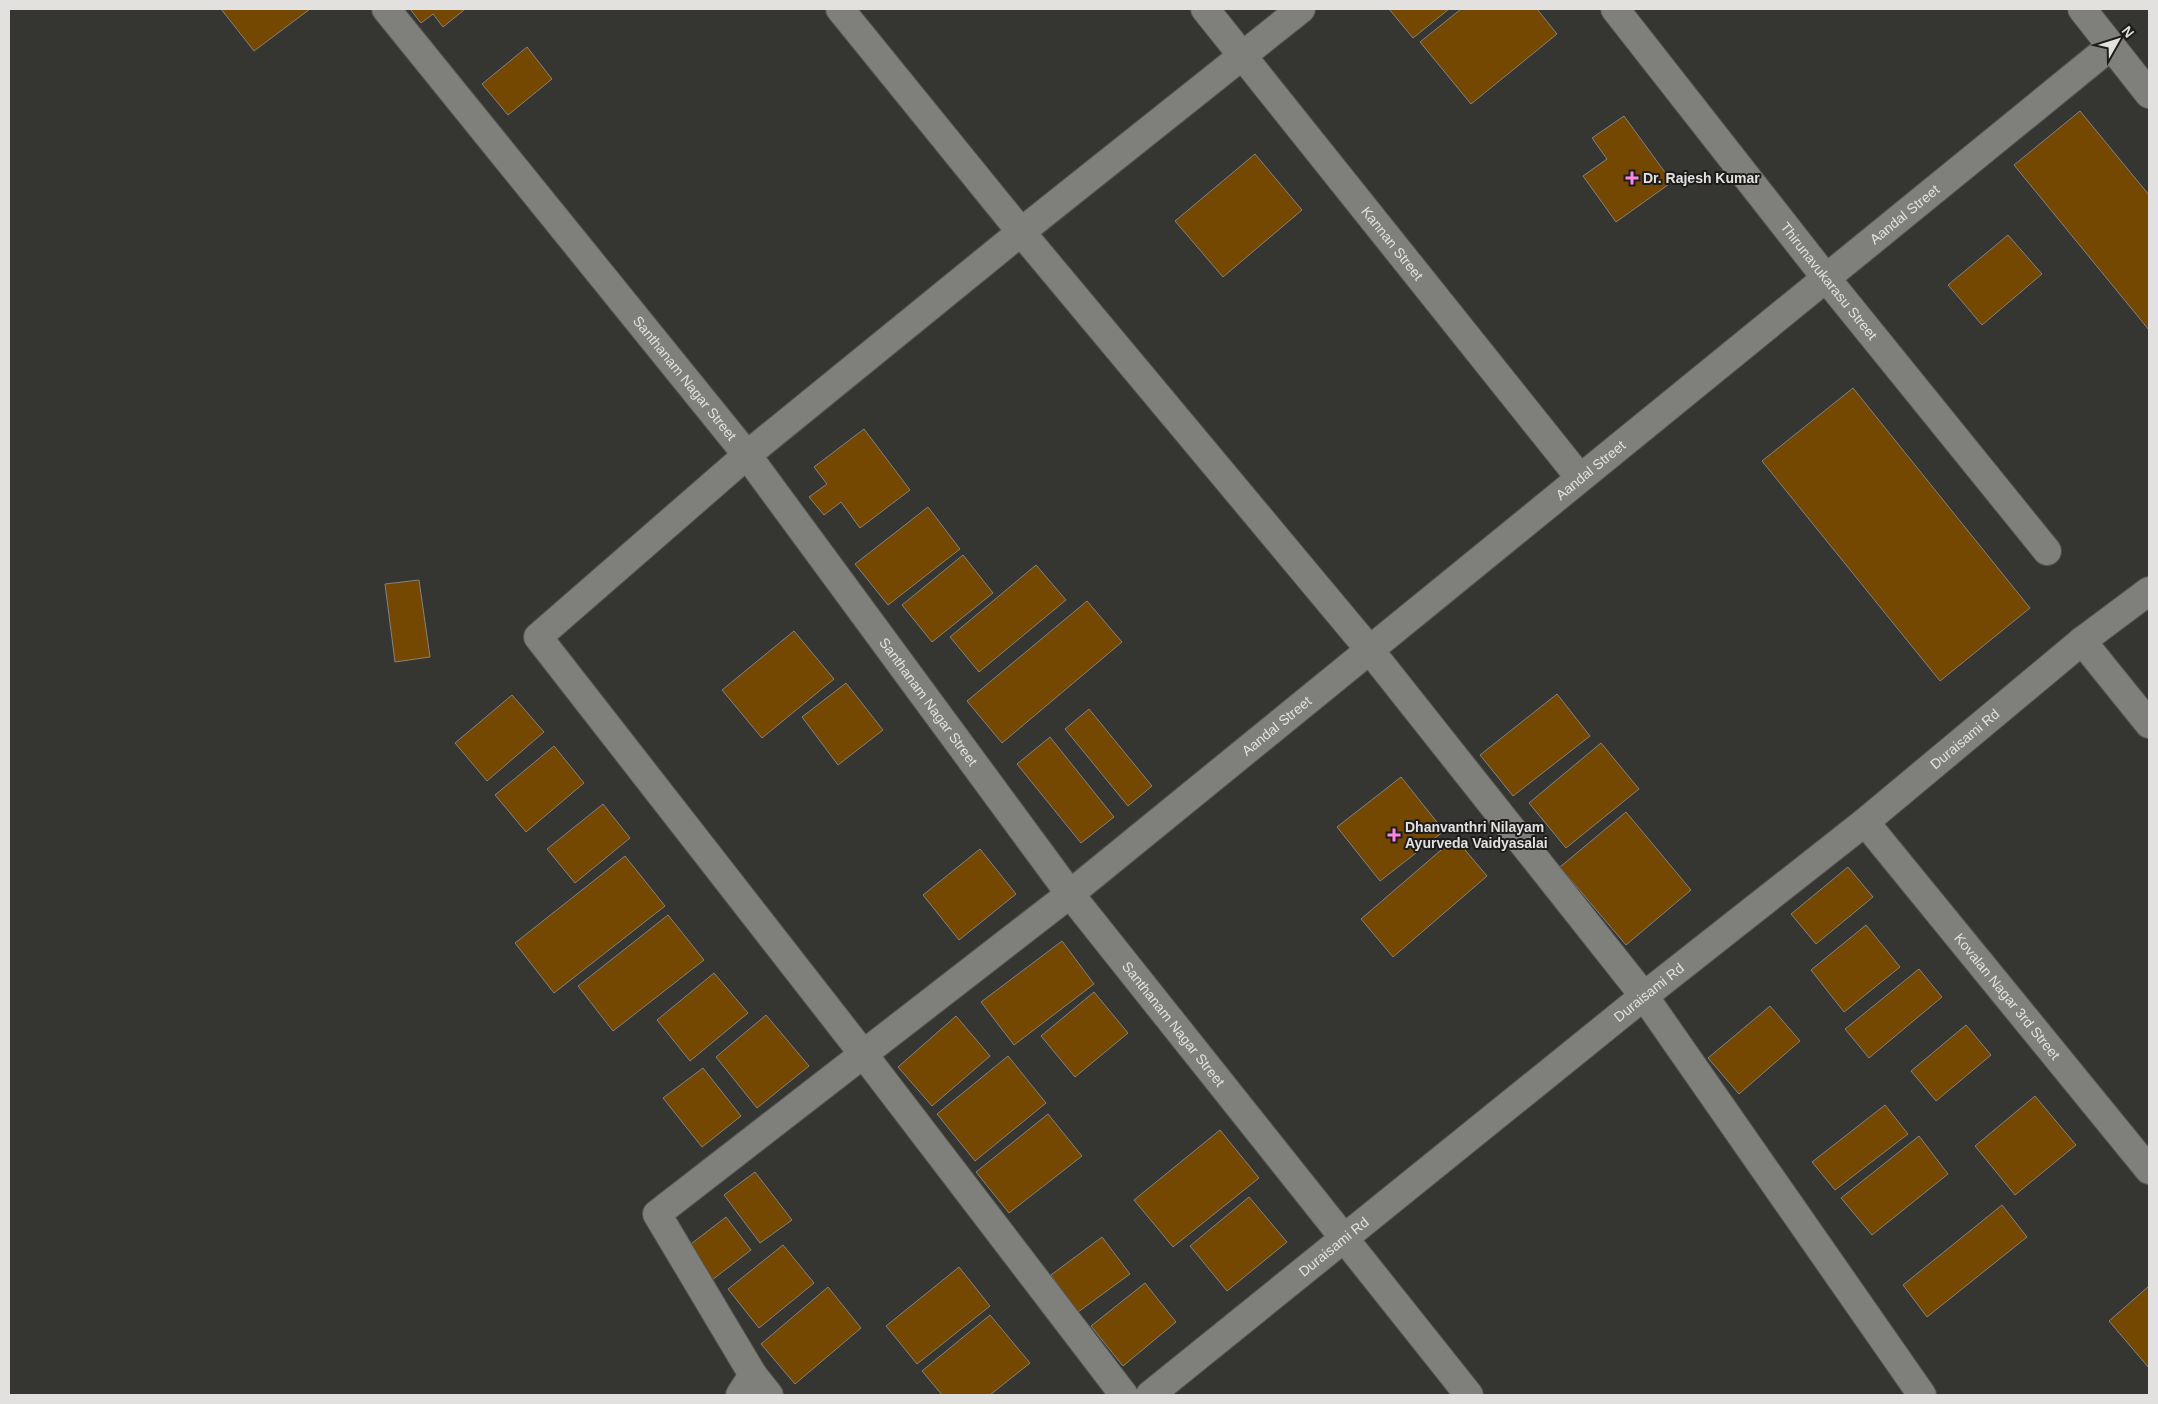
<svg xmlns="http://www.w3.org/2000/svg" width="2158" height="1404" viewBox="0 0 2158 1404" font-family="Arial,sans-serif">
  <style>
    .building { fill: #744801; stroke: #85827f }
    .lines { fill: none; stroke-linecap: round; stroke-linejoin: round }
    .street-casing { stroke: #545351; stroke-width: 30 }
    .street { stroke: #7f7f7b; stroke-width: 28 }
    .poi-dot { fill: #fc86e4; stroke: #1d1c1b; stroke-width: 2 }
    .labels { text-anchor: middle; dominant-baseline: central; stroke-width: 4; stroke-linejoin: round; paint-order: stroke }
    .poi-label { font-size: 14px; font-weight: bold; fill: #e2e1e0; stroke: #1d1c1b; text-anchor: start }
    .street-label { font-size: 14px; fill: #e2e1e0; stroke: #1d1c1b }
  </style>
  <rect width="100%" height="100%" fill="#353532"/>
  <!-- building -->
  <g class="building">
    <polygon points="221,9 310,9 254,51"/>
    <polygon points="410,9 463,9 464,10 443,27 433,14 421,23"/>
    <polygon points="1389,9 1449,9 1413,38"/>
    <polygon points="1461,9 1537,9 1557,34 1471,104 1420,42"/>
    <polygon points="527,47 552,79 508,115 482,84"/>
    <polygon points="2080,111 2149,195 2149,330 2014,165"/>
    <polygon points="1624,116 1672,182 1616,222 1583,176 1607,159 1592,138"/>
    <polygon points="1255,154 1302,210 1223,277 1175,221"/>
    <polygon points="2008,235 2042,274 1982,325 1948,285"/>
    <polygon points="1853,388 2030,608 1940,681 1762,461"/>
    <polygon points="864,429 910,490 860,528 841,502 824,515 809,497 827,484 814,467"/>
    <polygon points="928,507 960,549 888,605 855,564"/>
    <polygon points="963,555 993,593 932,642 902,605"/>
    <polygon points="1036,565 1066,600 979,672 950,637"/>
    <polygon points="419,580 430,657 395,662 385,584"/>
    <polygon points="1087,601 1122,642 1002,743 967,701"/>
    <polygon points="794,631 834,679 762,738 722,690"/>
    <polygon points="846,683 883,730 838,765 802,717"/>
    <polygon points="1557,694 1590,736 1513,796 1480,755"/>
    <polygon points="512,695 544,732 487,781 455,743"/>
    <polygon points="1089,709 1152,786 1128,806 1065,729"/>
    <polygon points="1050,737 1114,817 1081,843 1017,764"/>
    <polygon points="1601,743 1639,789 1566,848 1529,803"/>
    <polygon points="554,746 584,783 526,832 495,795"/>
    <polygon points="1401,777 1444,831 1380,881 1337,827"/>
    <polygon points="603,804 630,838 575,883 547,849"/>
    <polygon points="1626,812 1691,890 1626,945 1560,867"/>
    <polygon points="1455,838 1487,876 1393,957 1361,919"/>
    <polygon points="980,849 1016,894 959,940 923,895"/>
    <polygon points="625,856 665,906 554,993 515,943"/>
    <polygon points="1848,867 1873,897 1816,944 1791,914"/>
    <polygon points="668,915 704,960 613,1031 578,986"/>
    <polygon points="1866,925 1900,967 1844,1012 1811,970"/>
    <polygon points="1062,941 1094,984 1014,1045 981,1002"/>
    <polygon points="1919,969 1942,997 1869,1058 1845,1029"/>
    <polygon points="714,973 748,1013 690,1061 657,1020"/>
    <polygon points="1094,992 1128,1033 1075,1077 1041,1036"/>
    <polygon points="1770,1006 1800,1041 1739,1094 1708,1058"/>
    <polygon points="766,1015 809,1066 757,1108 716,1057"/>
    <polygon points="956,1016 990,1056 932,1106 898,1067"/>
    <polygon points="1966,1025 1991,1055 1936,1101 1911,1071"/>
    <polygon points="1008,1056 1046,1103 975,1161 937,1114"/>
    <polygon points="703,1068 741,1116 702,1147 663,1098"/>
    <polygon points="2035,1096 2076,1145 2015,1195 1975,1146"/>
    <polygon points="1885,1105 1908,1134 1835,1190 1812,1162"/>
    <polygon points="1048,1114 1082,1156 1009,1213 976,1172"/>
    <polygon points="1220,1130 1259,1178 1173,1247 1134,1200"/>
    <polygon points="1919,1136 1948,1174 1872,1235 1841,1198"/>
    <polygon points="755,1172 792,1220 760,1243 724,1195"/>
    <polygon points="1249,1197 1287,1242 1227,1291 1190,1246"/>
    <polygon points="2002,1205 2027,1237 1927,1317 1903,1285"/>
    <polygon points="726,1217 751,1250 712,1280 687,1247"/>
    <polygon points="1102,1237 1130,1274 1078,1312 1051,1275"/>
    <polygon points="783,1245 814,1283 759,1328 728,1289"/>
    <polygon points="959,1267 990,1306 917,1364 886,1326"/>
    <polygon points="1145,1283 1176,1322 1123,1366 1091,1326"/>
    <polygon points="2149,1286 2149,1368 2109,1321"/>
    <polygon points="828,1287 861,1328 795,1384 761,1344"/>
    <polygon points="990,1315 1030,1363 990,1395 942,1395 922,1371"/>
  </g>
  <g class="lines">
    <defs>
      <g id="street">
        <path id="s1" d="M386 9 747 455 1070 894 1469 1395"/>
        <polyline points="840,9 1021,232 1369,649 1644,996 1922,1395"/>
        <path id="s2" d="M1205 9 1580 478"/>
        <path id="s3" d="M1615 9 1826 278 2047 551"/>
        <polyline points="2082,9 2149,94"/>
        <polyline points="2082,641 2149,724"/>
        <path id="s4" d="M1865 822 2149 1170"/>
        <polyline points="753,1375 769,1395"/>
        <path id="s5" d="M740 1395 753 1375 657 1214 1070 894 2111 46"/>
        <polyline points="1124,1395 864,1055 538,637 747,455 1021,232 1301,9"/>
        <path id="s6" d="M1150 1395 1644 996 1865 822 2082 641 2149 591"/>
      </g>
    </defs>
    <!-- street casing -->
    <use href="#street" class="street-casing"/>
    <!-- street -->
    <use href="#street" class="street"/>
  </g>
  <!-- markers -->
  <g class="poi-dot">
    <path d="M1629.5 170.5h5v5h5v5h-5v5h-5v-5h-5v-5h5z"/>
    <path d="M1391.5 827.5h5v5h5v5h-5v5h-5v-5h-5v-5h5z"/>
  </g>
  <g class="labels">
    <!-- poi labels -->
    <g class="poi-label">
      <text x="1643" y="178">Dr. Rajesh Kumar</text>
      <text x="1405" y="827">Dhanvanthri Nilayam<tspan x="1405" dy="16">Ayurveda Vaidyasalai</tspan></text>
    </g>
    <!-- street labels -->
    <g class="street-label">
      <text stroke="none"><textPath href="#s5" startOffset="1810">Aandal Street</textPath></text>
      <text stroke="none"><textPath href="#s2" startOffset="300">Kannan Street</textPath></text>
      <text stroke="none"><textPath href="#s3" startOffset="346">Thirunavukarasu Street</textPath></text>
      <text stroke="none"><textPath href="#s1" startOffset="475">Santhanam Nagar Street</textPath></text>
      <text stroke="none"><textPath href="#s5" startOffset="1405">Aandal Street</textPath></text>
      <text stroke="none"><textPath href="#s1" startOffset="880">Santhanam Nagar Street</textPath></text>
      <text stroke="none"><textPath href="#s5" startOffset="1000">Aandal Street</textPath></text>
      <text stroke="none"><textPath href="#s6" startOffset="1046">Duraisami Rd</textPath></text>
      <text stroke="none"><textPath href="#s6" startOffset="641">Duraisami Rd</textPath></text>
      <text stroke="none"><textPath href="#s4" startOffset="225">Kovalan Nagar 3rd Street</textPath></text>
      <text stroke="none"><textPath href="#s1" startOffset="1285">Santhanam Nagar Street</textPath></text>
      <text stroke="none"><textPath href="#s6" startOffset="236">Duraisami Rd</textPath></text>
    </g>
  </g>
  <!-- border -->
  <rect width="2158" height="1404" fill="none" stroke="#e2e1e0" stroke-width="20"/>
  <!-- north arrow -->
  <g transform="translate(2118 40) rotate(51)" stroke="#1d1c1b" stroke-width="4" paint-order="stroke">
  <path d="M0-4L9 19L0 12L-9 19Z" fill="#e2e1e0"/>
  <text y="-8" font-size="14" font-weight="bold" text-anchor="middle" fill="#e2e1e0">N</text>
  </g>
</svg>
